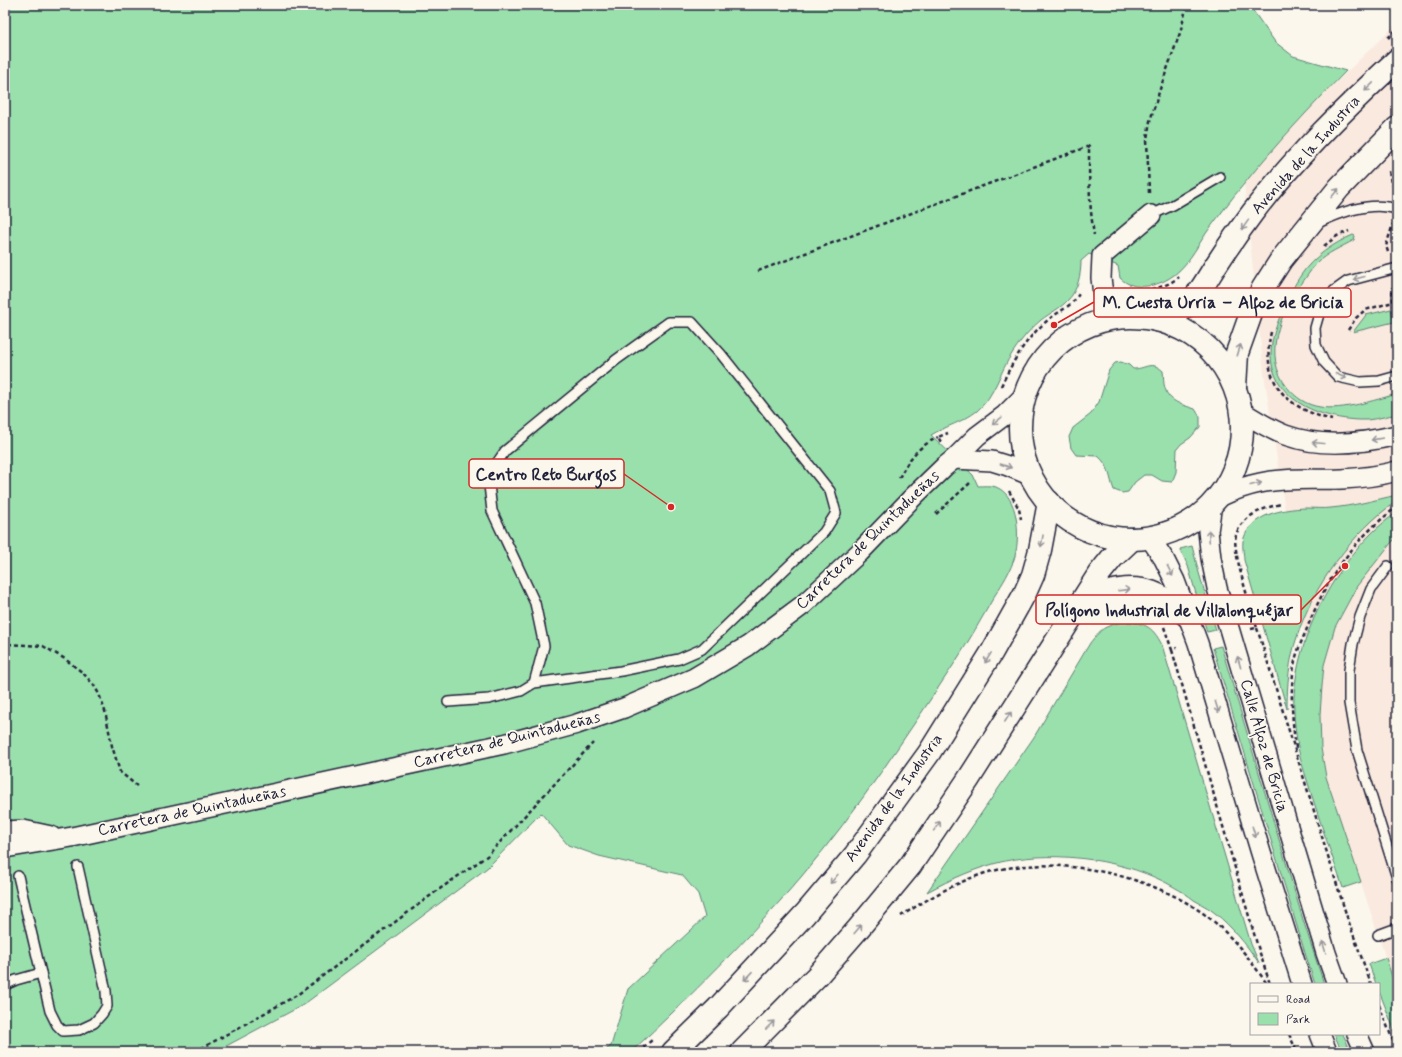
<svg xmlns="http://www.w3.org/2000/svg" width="1402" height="1057" viewBox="0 0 1402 1057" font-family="Mynerve,sans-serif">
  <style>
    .built { fill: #fae9de }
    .green { fill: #9ae0ad; stroke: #5e8174 }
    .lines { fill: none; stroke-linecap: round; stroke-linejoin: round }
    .service-casing { stroke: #22223b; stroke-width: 12 }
    .minor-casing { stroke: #22223b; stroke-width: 22 }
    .secondary-casing { stroke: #22223b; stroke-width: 25 }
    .path { stroke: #22223b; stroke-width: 2.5; stroke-dasharray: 4 3; stroke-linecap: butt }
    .service { stroke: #fbf7ec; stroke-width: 9 }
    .minor { stroke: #fbf7ec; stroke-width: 19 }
    .secondary { stroke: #fbf7ec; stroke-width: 22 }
    .oneway { stroke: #99979c }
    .labels { text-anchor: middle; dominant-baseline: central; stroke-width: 3.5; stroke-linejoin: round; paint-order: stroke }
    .street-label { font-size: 16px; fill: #22223b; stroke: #fbf7ec }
    .leader { fill: none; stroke: #d62828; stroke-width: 1.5 }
    .callout-dot { fill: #d62828; stroke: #fbf7ec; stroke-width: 1.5 }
    .callout { fill: #fbf7ec; stroke: #d62828; stroke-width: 1.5 }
    .callout-label { font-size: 17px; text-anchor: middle; font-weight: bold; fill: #22223b }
  </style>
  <rect width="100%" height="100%" fill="#fbf7ec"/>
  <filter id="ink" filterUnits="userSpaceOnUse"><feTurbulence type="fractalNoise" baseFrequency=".025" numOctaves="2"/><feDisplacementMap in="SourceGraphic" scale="8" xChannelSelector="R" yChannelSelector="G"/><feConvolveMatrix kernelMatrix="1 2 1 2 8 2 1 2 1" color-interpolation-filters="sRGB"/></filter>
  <g filter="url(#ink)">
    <!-- built -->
    <polygon class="built" points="1397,23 1397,992 1326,777 1264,374 1244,183 1282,138 1310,108"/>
    <!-- green -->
    <g class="green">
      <path d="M5 5H1249L1275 42 1293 56 1346 71C1311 107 1276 144 1244 184 1231 199 1219 216 1207 232 1196 248 1186 269 1168 279 1154 287 1133 291 1120 278L1118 266 1089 254 1081 261C1081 274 1078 290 1068 300 1061 308 1050 313 1041 320 1030 329 1021 340 1013 352 1000 371 995 396 977 411 963 422 946 426 931 435L973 475 978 486C983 486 990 485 996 487 1019 496 1020 536 1015 556 1011 570 1003 583 995 595 982 618 969 641 954 664 906 736 858 810 801 877 748 939 691 996 631 1052H603L611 1046 628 989 705 917 698 894 682 875 599 856 568 845 541 813 487 868 303 1005 215 1052H5Z"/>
      <path d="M1353 235 1355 236 1354 240C1342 247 1326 253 1316 264 1310 271 1305 279 1300 286 1280 315 1262 355 1287 387 1295 397 1306 405 1320 407 1343 411 1374 400 1397 394V414C1387 416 1377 419 1367 420 1331 421 1284 407 1273 369 1267 348 1276 325 1284 307 1289 296 1294 285 1301 275 1313 257 1334 243 1353 235Z"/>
      <polygon points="1391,309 1394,322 1353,332 1366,315"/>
      <path d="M1121 362 1129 365 1133 369C1146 369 1151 360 1163 371 1164 377 1163 383 1165 388 1168 402 1183 405 1195 409L1200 417V427L1190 438 1181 444 1177 449 1176 472 1172 482 1162 481 1152 475H1144L1135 482 1128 492 1122 493 1114 490C1109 477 1110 466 1098 456L1076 455 1071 448 1069 437 1073 428 1091 414 1099 402 1109 370 1115 363Z"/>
      <path d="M1397 495V501C1354 530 1312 587 1297 637 1289 660 1287 685 1287 709L1244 560C1244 554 1242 547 1243 541 1250 514 1282 509 1306 508 1314 508 1322 509 1331 508 1353 506 1375 500 1397 495Z"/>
      <path d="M1397 512V537L1391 543 1357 586 1335 627 1324 665 1322 686 1320 715 1321 748 1326 777 1361 882 1343 888C1332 856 1321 825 1311 793 1307 779 1302 766 1299 752 1295 731 1292 707 1295 685 1302 630 1330 578 1367 538 1376 528 1387 520 1397 512Z"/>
      <polygon points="1192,546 1199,573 1216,630 1207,632 1188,566 1180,549"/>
      <path d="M1122 622C1143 622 1152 625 1162 645L1251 944 1259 963C1246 944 1232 927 1215 913 1209 908 1201 904 1194 900 1188 895 1181 891 1174 887 1128 860 1057 850 1005 861 978 867 951 879 927 892L1034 737 1090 643C1102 628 1103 627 1122 622Z"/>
      <polygon points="1221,646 1304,923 1324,984 1315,984 1305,953 1213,648"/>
      <polygon points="1386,958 1397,992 1397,1037 1379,991 1379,984 1376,984 1369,964"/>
      <polygon points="1334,1034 1343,1034 1351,1052 1342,1052"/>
    </g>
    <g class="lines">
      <defs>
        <g id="service">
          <polyline points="1151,215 1173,205 1220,177"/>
          <path d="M1320 222C1343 211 1372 201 1397 209"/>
          <polyline points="1397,268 1348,281 1334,291 1319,314 1315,328 1316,345 1324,362 1338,377 1360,382 1379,381 1397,376"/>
          <polyline points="1388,566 1371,589 1360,617 1353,644 1349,670 1349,703 1357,750 1397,878"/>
          <polyline points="448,702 489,699 521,691 534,683 621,671 679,659 702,649 824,532 836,513 830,491 721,354 692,322 669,322 616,360 505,451 488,476 492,511 535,603 544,646 534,683"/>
          <polyline points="18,876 50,1011 57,1025 63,1031 79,1030 94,1023 102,1014 107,1006 106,991 78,867"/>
          <polyline points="1378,935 1397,928"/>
          <polyline points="5,985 16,980 41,973"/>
        </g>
        <g id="minor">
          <polyline points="1106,319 1101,278 1102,256 1151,215"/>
          <path d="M1241 411C1255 420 1269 429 1285 435 1321 448 1360 444 1397 435"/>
          <polyline points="954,459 992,461 1008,466 1032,476"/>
          <path d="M1219 497C1232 491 1245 486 1260 483 1287 477 1315 480 1342 479 1361 478 1379 476 1397 471"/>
          <polyline points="1212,504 1208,531 1211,558 1217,588 1292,840 1326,953 1337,984"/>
          <polyline points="1150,538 1164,559 1175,581 1198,643 1261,853 1302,984"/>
          <polyline points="5,831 23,830 51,836"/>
          <polyline points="5,848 72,837 504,744 577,724 624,708 694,678 748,646 803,605 860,552 915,495 944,467 954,459 977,436 1005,415 1025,395"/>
          <polyline points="1320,1034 1327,1052"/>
          <polyline points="1357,1034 1365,1052"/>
        </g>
        <g id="secondary">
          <circle cx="1131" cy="428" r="111"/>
          <path d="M1156 320C1165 317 1177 315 1184 308 1199 296 1208 277 1218 262 1229 245 1241 228 1253 212 1295 157 1346 107 1397 60"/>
          <polyline points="1235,387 1237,353 1253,308 1263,288 1281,260 1339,188 1397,128"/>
          <path d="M1078 608C1087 603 1096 596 1106 593 1142 582 1164 594 1190 618"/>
          <polyline points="673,1052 718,1008 805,914 855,855 929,753 992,652 1025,593 1033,575 1040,550 1049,502"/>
          <polyline points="742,1052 817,976 858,929 910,866 968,780 1099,574 1112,558 1132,539"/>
        </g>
      </defs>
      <!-- service casing -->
      <use href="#service" class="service-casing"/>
      <!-- minor casing -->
      <use href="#minor" class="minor-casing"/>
      <!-- secondary casing -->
      <use href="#secondary" class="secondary-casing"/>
      <!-- path -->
      <g class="path">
        <polyline points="1388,38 1397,29"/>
        <polyline points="1389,171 1391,183 1397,190"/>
        <polyline points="1149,193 1147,139 1150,121 1160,89 1180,33 1187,5"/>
        <polyline points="1324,246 1337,236 1349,231"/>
        <polyline points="1388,252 1386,246 1393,224"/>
        <path d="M758 271 1089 146C1089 175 1089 205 1094 235"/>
        <path d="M1124 288C1143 293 1164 289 1179 277"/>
        <polyline points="1397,301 1393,302 1397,318"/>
        <polyline points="1348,330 1356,318 1365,310 1393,302 1392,287"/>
        <path d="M1271 332C1260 382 1286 408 1332 420"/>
        <path d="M1001 386C1013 361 1026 338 1048 320 1060 310 1072 307 1080 292"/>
        <polyline points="941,442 938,437 948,433"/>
        <path d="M899 478C910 457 917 448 938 437"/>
        <polyline points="1009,491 1019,509 1021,519"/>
        <polyline points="936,514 970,483"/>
        <polyline points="1164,627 1172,650 1177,648"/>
        <polyline points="1257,628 1347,917 1371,984"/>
        <path d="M1251 629 1257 628C1252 611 1231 549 1236 535 1242 516 1263 508 1281 504"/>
        <polyline points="8,644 43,646 65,659 82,672 93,684 99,694 105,711 112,746 120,772 137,786"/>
        <polyline points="1172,650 1257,944 1270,984"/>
        <path d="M1296 748C1292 721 1290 693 1294 666 1296 654 1301 642 1306 631 1325 581 1353 539 1397 507"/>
        <path d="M901 916C932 896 971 873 1008 868 1075 857 1174 881 1223 930 1240 946 1254 965 1267 984"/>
        <polyline points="1379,1005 1397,1051"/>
        <polyline points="1289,1034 1297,1052"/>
        <polyline points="195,1052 297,995 434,893 487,856 593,743"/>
        <polyline points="638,1052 652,1040"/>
      </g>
      <!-- service -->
      <use href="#service" class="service"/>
      <!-- minor -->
      <use href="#minor" class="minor"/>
      <!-- secondary -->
      <use href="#secondary" class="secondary"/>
    </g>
    <!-- one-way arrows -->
    <defs><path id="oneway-shaft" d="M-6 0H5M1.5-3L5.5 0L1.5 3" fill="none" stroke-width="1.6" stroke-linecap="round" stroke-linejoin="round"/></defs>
    <g class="oneway">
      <use href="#oneway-shaft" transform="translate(1369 87) rotate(136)"/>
      <use href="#oneway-shaft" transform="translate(1335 193) rotate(-50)"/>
      <use href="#oneway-shaft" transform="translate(1245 225) rotate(125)"/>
      <use href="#oneway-shaft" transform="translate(1359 278) rotate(165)"/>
      <use href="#oneway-shaft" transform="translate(1239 350) rotate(-73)"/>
      <use href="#oneway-shaft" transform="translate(1341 376) rotate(24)"/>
      <use href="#oneway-shaft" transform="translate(997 421) rotate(142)"/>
      <use href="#oneway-shaft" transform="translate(1377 439) rotate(170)"/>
      <use href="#oneway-shaft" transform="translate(1318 443) rotate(-175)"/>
      <use href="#oneway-shaft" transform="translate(1006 466) rotate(19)"/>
      <use href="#oneway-shaft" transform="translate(1256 484) rotate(-14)"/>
      <use href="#oneway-shaft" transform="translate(1209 536) rotate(-93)"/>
      <use href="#oneway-shaft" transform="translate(1042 541) rotate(100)"/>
      <use href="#oneway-shaft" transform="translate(1170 571) rotate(63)"/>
      <use href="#oneway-shaft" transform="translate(1124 590) rotate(-7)"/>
      <use href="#oneway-shaft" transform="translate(988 658) rotate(122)"/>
      <use href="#oneway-shaft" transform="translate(1239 662) rotate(-106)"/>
      <use href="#oneway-shaft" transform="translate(1217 707) rotate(73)"/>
      <use href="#oneway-shaft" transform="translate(1008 717) rotate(-57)"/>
      <use href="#oneway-shaft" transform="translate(937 826) rotate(-55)"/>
      <use href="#oneway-shaft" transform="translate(1254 832) rotate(73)"/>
      <use href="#oneway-shaft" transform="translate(834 879) rotate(130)"/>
      <use href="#oneway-shaft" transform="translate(858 929) rotate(-50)"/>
      <use href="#oneway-shaft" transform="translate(1324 947) rotate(-107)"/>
      <use href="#oneway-shaft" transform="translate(748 976) rotate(133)"/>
      <use href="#oneway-shaft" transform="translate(770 1025) rotate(-45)"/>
    </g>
  </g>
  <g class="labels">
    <!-- street labels -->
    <g class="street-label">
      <text transform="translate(1306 155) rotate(-48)">Avenida de la Industria</text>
      <text transform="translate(868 540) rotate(-44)">Carretera de Quintadueñas</text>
      <text transform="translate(507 740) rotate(-14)">Carretera de Quintadueñas</text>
      <text transform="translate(1264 746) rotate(74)">Calle Alfoz de Bricia</text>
      <text transform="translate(894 798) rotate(-54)">Avenida de la Industria</text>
      <text transform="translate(192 811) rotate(-12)">Carretera de Quintadueñas</text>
    </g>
  </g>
  <!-- callouts -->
  <path class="leader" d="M1054 325L1094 302M671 507L624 474M1345 566L1301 610"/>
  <g class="callout-dot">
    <circle cx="1054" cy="325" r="4"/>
    <circle cx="671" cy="507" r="4"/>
    <circle cx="1345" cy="566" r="4"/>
  </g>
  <g class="callout">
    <rect x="1094" y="288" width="257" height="29" rx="4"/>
    <rect x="469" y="459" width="155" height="29" rx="4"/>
    <rect x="1036" y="595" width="265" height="29" rx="4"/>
  </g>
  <g class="callout-label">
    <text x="1223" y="308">M. Cuesta Urria – Alfoz de Bricia</text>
    <text x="546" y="480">Centro Reto Burgos</text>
    <text x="1169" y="616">Polígono Industrial de Villalonquéjar</text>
  </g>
  <!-- margin -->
  <rect width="1402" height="1057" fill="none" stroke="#fbf7ec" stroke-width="20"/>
  <rect x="10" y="10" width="1382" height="1037" fill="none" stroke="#22223b" stroke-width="1.5" filter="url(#ink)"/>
  <!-- legend -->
  <rect x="1250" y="983" width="130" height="52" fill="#fbf7ec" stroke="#a4a2a5"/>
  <rect x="1258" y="996" width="20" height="6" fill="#fbf7ec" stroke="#a4a2a5"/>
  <text x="1286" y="1003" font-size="12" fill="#22223b">Road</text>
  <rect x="1258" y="1013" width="20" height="12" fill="#9ae0ad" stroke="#a4a2a5"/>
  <text x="1286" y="1023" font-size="12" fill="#22223b">Park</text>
</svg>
